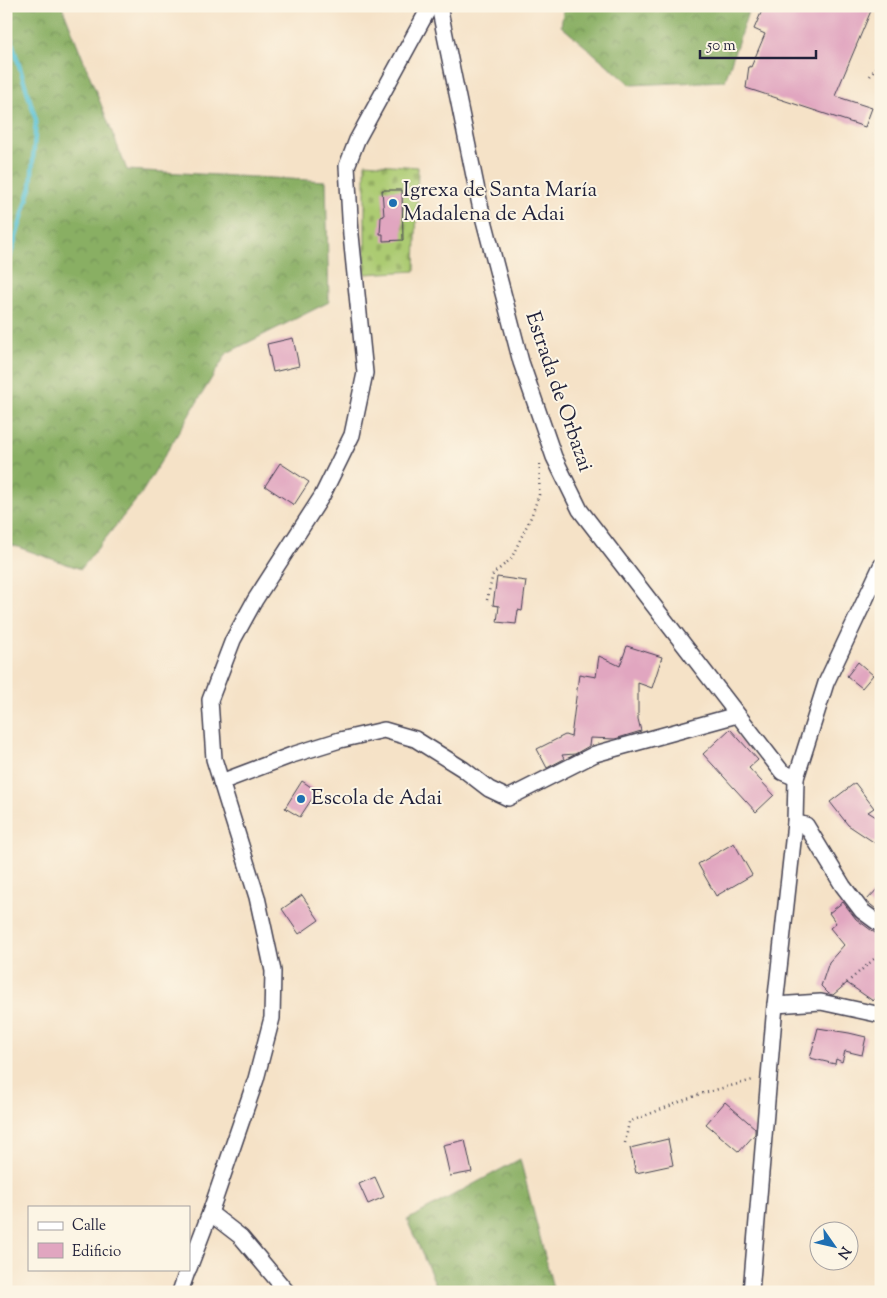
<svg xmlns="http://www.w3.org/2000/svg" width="887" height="1298" viewBox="0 0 887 1298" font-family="'Sorts Mill Goudy',serif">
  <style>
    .forest { fill: url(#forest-crowns); stroke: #566850 }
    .cemetery { fill: url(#cemetery-stones); stroke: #677656 }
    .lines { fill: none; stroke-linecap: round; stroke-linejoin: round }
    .stream { stroke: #5ac2d6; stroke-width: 4.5 }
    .building { fill: #e1a6c0 }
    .street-casing { stroke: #423f50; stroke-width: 18 }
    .path { stroke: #423f50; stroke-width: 2.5; stroke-dasharray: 1 4; stroke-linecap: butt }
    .street { stroke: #fff; stroke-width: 15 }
    .poi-dot { fill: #1f6fb2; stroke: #fcf5e5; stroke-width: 2 }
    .labels { text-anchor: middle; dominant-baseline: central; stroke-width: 4; stroke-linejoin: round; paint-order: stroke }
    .poi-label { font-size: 21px; fill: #22223b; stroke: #fcf5e5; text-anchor: start }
    .street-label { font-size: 21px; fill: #22223b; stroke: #fcf5e5 }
  </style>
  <defs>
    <pattern id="forest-crowns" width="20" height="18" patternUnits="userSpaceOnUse" patternTransform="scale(1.25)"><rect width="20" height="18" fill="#89af64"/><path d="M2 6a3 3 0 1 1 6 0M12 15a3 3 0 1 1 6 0" fill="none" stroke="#708e54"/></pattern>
    <pattern id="cemetery-stones" width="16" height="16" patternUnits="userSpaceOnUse" patternTransform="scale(1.25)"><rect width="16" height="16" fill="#accb72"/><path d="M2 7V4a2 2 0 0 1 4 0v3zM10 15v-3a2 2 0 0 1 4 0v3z" fill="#94ae64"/></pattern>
  </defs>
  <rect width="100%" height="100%" fill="#fcf5e5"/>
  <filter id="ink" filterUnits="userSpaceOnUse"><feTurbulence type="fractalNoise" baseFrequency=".02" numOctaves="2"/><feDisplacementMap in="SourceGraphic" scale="10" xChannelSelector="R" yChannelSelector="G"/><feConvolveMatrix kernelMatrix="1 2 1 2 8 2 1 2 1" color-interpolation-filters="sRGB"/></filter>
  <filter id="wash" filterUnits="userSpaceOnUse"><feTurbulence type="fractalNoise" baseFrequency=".0096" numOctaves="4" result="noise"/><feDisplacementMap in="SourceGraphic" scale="20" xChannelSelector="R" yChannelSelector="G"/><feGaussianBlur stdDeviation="1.12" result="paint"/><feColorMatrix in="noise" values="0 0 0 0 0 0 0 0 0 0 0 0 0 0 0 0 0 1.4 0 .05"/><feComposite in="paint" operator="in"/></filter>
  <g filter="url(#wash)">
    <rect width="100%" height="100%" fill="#f5e2c7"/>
    <!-- forest -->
    <g class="forest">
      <polygon points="6,6 62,6 127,170 326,181 329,302 227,353 141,494 81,569 9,544 6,544"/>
      <polygon points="564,6 750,6 725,81 631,85 561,26"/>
      <polygon points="520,1159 554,1292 439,1292 407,1220"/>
    </g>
    <!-- cemetery -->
    <polygon class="cemetery" points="365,163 418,167 415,271 365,274"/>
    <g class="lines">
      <!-- stream -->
      <polyline class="stream" points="6,23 36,120 31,187 6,270"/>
    </g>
    <g id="blocks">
      <!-- building -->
      <g class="building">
        <polygon points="764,6 873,6 835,96 872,108 865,127 746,88 749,66 751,67 765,34 754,29"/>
        <polygon points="382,190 402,190 403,240 383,241 383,234 380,234 381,217 384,216"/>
        <polygon points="293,338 299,366 273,372 267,344"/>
        <polygon points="280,463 309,482 294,505 265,486"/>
        <polygon points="497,577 526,581 522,611 518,610 516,624 497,622 499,606 493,605"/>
        <polygon points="627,646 662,657 652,688 638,683 638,719 641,731 615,739 590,738 589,746 575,754 562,755 564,759 547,768 537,749 565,735 571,737 579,674 596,677 599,656 620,666"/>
        <polygon points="858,662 873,675 862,688 847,676"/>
        <polygon points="730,729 758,760 749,768 774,795 756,812 703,754"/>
        <polygon points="302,781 317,791 300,817 285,808"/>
        <polygon points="855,783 874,808 868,812 881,820 881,847 848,825 830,802"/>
        <polygon points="734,843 752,875 716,896 698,864"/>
        <polygon points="881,885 881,913 866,901"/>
        <polygon points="302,895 319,920 299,934 282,909"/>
        <polygon points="843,902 856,919 875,933 881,934 881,993 873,1001 847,983 833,995 829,994 821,986 829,962 844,945 830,928 836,923 829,913"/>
        <polygon points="818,1028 849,1033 866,1037 862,1055 845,1051 842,1062 836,1059 835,1064 810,1058"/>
        <polygon points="725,1102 755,1128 755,1134 739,1152 706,1124"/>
        <polygon points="668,1139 673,1165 636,1173 630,1148"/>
        <polygon points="465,1140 472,1172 450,1176 443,1145"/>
        <polygon points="375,1177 384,1197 368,1204 359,1184"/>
      </g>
    </g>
  </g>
  <g filter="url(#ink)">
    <use href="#blocks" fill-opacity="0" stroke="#423f50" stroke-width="1"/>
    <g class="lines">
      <defs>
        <g id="street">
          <polyline points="439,6 480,205 521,362 554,457 580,510 782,772 796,778"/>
          <polyline points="221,782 292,755 340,740 384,730 415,739 463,769 489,789 508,798 595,754 737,715"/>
          <polyline points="795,823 806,825 843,886 862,911 881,925"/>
          <polyline points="775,1005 821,1002 881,1015"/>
          <polyline points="210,1213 241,1237 287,1292"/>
          <polyline points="189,1268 210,1213 256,1079 272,1018 273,971 257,897 214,759 210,700 233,640 255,600 322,496 352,435 365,373 351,235 347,166 357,140 428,10 433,6"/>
          <polyline points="180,1292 188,1269"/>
          <polyline points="751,1292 775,1005 795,823 796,778 826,683 881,566"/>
        </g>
      </defs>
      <!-- street casing -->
      <use href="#street" class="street-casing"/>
      <!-- path -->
      <g class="path">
        <polyline points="870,76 881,60"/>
        <polyline points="487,600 493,574 511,559 531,517 539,495 540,464"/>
        <polyline points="843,986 881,953"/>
        <polyline points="625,1143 629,1122 700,1094 753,1080"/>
      </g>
      <!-- street -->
      <use href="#street" class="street"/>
    </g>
  </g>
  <!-- markers -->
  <g class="poi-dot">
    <circle cx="393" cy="203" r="5"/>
    <circle cx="301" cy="799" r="5"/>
  </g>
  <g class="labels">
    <!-- poi labels -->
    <g class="poi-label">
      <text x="403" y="191">Igrexa de Santa María<tspan x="403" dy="24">Madalena de Adai</tspan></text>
      <text x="311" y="799">Escola de Adai</text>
    </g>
    <!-- street labels -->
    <g class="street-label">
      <text transform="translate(558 392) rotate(71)">Estrada de Orbazai</text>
    </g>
  </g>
  <!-- margin -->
  <rect width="887" height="1298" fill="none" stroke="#fcf5e5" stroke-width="25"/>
  <!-- legend -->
  <rect x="28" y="1206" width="162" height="65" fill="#fcf5e5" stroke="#a5a1a1"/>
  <rect x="38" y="1222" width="25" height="8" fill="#ffffff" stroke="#a5a1a1"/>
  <text x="72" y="1230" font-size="15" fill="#22223b">Calle</text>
  <rect x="38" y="1243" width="25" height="15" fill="#e1a6c0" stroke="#a5a1a1"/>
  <text x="72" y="1256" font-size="15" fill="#22223b">Edificio</text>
  <!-- north arrow -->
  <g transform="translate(834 1246) rotate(124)"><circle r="24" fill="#fcf5e5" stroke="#a5a1a1"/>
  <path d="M0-4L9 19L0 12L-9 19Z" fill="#1f6fb2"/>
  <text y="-8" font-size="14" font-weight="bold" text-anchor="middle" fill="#22223b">N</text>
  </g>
  <!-- scale -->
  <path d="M700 50v8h116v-8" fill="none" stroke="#22223b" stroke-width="2.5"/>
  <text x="707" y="50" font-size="15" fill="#22223b" stroke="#fcf5e5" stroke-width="4" paint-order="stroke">50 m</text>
</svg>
